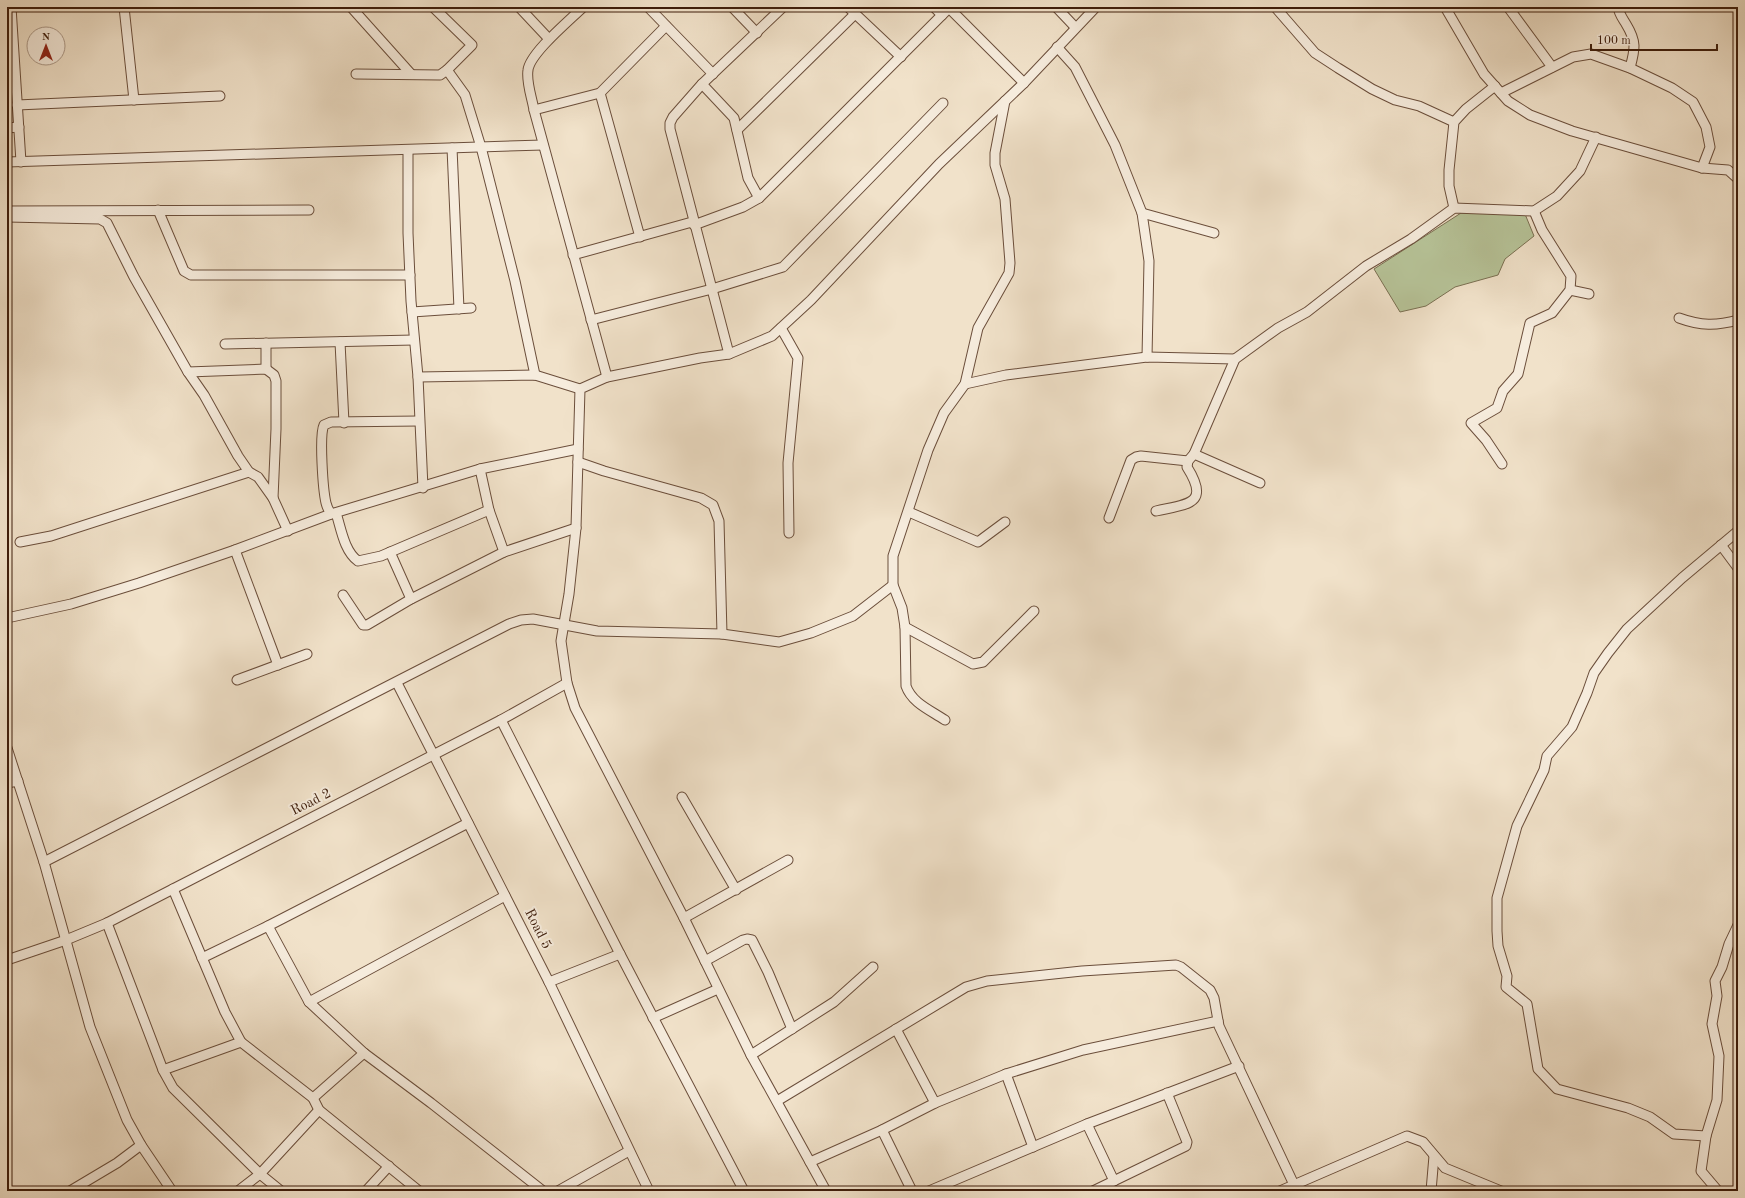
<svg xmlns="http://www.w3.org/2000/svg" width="1745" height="1198" viewBox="0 0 1745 1198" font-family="'Old Standard TT',serif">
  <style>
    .green { fill: #b7c499; stroke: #7a7052 }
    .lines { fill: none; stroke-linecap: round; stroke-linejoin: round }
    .minor-casing { stroke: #6b4e3b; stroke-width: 11 }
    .minor { stroke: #f6ecdd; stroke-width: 9 }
    .labels { text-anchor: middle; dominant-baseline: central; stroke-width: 4; stroke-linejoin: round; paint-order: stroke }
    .street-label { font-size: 14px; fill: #3e1d0b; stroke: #f6ecdd }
  </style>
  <rect width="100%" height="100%" fill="#f1e2ca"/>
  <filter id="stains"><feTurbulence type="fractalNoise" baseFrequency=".005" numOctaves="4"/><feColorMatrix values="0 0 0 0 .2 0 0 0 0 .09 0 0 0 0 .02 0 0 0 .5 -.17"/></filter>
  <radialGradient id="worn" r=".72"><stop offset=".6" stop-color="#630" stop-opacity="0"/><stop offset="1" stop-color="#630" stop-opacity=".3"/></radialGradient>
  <!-- green -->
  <polygon class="green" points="1461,213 1525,214 1534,236 1505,259 1498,275 1455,287 1426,306 1400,312 1374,269"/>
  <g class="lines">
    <defs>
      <g id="minor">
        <polyline points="11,7 21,162"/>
        <polyline points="124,7 134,100"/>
        <polyline points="351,7 411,74"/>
        <polyline points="519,7 549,39"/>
        <path d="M583 7C570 20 530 53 528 70 526 82 532 98 534 110L607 377"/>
        <polyline points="648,7 713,74"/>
        <polyline points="732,7 757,33"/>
        <polyline points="848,7 901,57"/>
        <polyline points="934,7 942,15"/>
        <polyline points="1056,7 1075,27"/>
        <polyline points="1275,7 1315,53 1338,68 1372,89 1395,100 1419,106 1454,122"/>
        <polyline points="1445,7 1484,74 1508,101 1530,115 1572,131 1702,168 1728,170 1738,179"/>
        <polyline points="1508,7 1552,67"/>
        <path d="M1618 7C1619 14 1623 19 1626 24 1637 42 1635 49 1630 68"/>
        <polyline points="949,8 1024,83"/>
        <polyline points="1057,47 1075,67 1115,145 1142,213 1149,261 1147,357"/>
        <polyline points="447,70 465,95 481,147 515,281 535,375"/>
        <polyline points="356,74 440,75 447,70 472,45 433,7"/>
        <polyline points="702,84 734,118 748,178 759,198"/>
        <polyline points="600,93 640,237"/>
        <polyline points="1501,93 1573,57 1591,54 1630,68 1672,88 1693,102 1706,127 1710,147 1702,168"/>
        <polyline points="17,105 220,96"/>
        <polyline points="534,110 600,93 666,26"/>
        <polyline points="7,128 19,127"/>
        <polyline points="737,130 855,14"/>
        <polyline points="452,148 459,309"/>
        <polyline points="408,150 408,233 411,301 418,377 423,488"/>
        <polyline points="7,162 543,145"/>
        <polyline points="1454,208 1449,186 1449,170 1454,122 1466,109 1495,86"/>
        <polyline points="158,210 184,271 191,275 410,275"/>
        <polyline points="7,211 309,210"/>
        <polyline points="1142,213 1214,233"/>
        <polyline points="7,217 100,219 107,223 134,277 188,372 204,395 238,456 249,472 258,477 273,498 288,531"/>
        <polyline points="573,255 692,222 694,225 743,207 759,198 950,7"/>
        <polyline points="1570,290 1589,294"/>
        <polyline points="412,312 471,308"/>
        <path d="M1679 318C1701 326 1716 326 1738 320"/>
        <polyline points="591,320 712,289 783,267 943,103"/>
        <polyline points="781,328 798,358 788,463 789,533"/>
        <polyline points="340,342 344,423"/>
        <polyline points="266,343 266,369"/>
        <polyline points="225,344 414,340"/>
        <polyline points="729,354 670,129 670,123 673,117 702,84 783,7"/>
        <polyline points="188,372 266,369 274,375 276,381 276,429 273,498"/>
        <polyline points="418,377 535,375 580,389"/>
        <polyline points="965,384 1006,375 1147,357 1235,359"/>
        <polyline points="1194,454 1260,483"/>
        <polyline points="578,462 604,471 701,498 713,505 719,521 722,634"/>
        <polyline points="1502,464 1486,440 1471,423 1497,408 1503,391 1518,374 1530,323 1552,313 1570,290 1571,276 1542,230 1534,211"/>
        <polyline points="480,469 489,510 504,552"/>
        <path d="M1156 511C1187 504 1211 505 1187 467L1188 461 1194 454 1235 359 1278 328 1307 312 1366 266 1411 239 1454 208 1534 211 1557 196 1580 171 1596 137"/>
        <polyline points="909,512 978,542 1005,522"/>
        <path d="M336 513C341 528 344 551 358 561L381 556 489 510"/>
        <path d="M331 514C329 511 327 507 326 503 323 490 319 435 324 425L331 422 419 421"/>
        <polyline points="1109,518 1131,460 1136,457 1141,456 1188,461"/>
        <polyline points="1738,531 1682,578 1627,629 1608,653 1594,673 1587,693 1572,727 1547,756 1544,770 1517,826 1497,898 1497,931 1498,946 1507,976 1506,987 1527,1004 1538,1069 1557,1089 1628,1108 1650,1117 1674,1134 1706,1136 1717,1100 1719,1056 1712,1024 1717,996 1715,981 1722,967 1729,944 1738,925"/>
        <polyline points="20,542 51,536 249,472"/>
        <polyline points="1721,545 1738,568"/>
        <polyline points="235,550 278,665"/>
        <polyline points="390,552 411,599"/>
        <polyline points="343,595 363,625 367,625 411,599 504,552 576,528"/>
        <polyline points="7,618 71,604 139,583 235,550 331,514 480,469 578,449"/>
        <polyline points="905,627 973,664 983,662 1034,611"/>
        <polyline points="237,680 307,654"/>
        <polyline points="397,683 549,982 649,1191"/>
        <polyline points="501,720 620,954 744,1191"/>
        <path d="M945 720C930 710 912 703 906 686L905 627 902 608 893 585V556L928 450 944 413 965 384 978 328 1009 273 1010 263 1005 199 995 165V153L1005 101"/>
        <polyline points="7,748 44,862 90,1027 127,1120 141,1145 172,1191"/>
        <polyline points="7,783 18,781"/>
        <polyline points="682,797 736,890"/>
        <polyline points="44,862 509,624 521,620 533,619 597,631 722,634 779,642 811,633 853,616 893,585"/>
        <polyline points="173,889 225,1012 241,1042 313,1098 319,1110 419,1191"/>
        <polyline points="684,918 788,860"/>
        <polyline points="107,923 163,1070 173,1088 260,1174 281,1191"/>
        <polyline points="268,926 309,1002 364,1053 431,1103 543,1191"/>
        <polyline points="202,958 268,926 468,823"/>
        <polyline points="7,960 66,940 107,923 501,720 567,683"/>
        <polyline points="705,961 743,940 747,939 752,940 768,972 792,1029"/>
        <polyline points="549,982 620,954"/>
        <polyline points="309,1002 505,896"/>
        <polyline points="653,1018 718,989"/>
        <polyline points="896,1029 935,1103"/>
        <polyline points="751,1055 834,1002 873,967"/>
        <polyline points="163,1070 241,1042"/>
        <polyline points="1006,1074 1033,1147"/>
        <polyline points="313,1098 364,1053"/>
        <polyline points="777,1101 966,987 987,981 1082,971 1176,965 1181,967 1210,990 1214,998 1219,1026 1297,1191"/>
        <polyline points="1087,1124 1114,1181"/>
        <polyline points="882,1130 912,1191"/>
        <polyline points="1706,1136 1701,1171 1718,1191"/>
        <polyline points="810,1162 882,1130 935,1103 1006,1074 1083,1050 1218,1021"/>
        <polyline points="70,1191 117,1163 141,1145"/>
        <polyline points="238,1191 260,1174 319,1110"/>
        <polyline points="366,1191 389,1166"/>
        <polyline points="558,1191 629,1151"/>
        <polyline points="826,1191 751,1055 684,918 575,708 567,683 561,641 569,594 576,528 580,389 607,377 700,358 729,354 772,336 811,300 939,164 1024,83 1096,7"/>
        <polyline points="929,1191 1087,1124 1239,1066"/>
        <polyline points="1093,1191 1186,1146 1187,1142 1167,1093"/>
        <polyline points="1280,1191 1407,1136 1423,1142 1445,1168 1501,1191"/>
        <polyline points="1431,1191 1434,1156"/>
      </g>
    </defs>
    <!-- minor casing -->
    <use href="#minor" class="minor-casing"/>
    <!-- minor -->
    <use href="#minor" class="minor"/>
  </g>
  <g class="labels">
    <!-- street labels -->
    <g class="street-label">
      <text transform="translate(311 802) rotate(-27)">Road 2</text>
      <text transform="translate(538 929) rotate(63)">Road 5</text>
    </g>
  </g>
  <!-- margin -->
  <rect width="1745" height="1198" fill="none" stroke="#f1e2ca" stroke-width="24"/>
  <rect x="8" y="8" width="1729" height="1182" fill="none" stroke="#3e1d0b" stroke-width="2"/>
  <rect x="12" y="12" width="1721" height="1174" fill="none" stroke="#3e1d0b"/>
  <!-- north arrow -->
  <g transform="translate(46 46)"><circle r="19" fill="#f6ecdd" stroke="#ac9989"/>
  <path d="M0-3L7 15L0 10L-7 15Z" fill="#8f2418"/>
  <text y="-6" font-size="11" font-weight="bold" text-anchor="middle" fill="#3e1d0b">N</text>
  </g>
  <!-- scale -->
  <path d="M1591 44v6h126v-6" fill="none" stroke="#3e1d0b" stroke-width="2"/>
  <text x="1597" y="44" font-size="12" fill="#3e1d0b" stroke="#f6ecdd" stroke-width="3" paint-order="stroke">100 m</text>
  <rect width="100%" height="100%" filter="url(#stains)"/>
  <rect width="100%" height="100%" fill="url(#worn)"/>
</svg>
